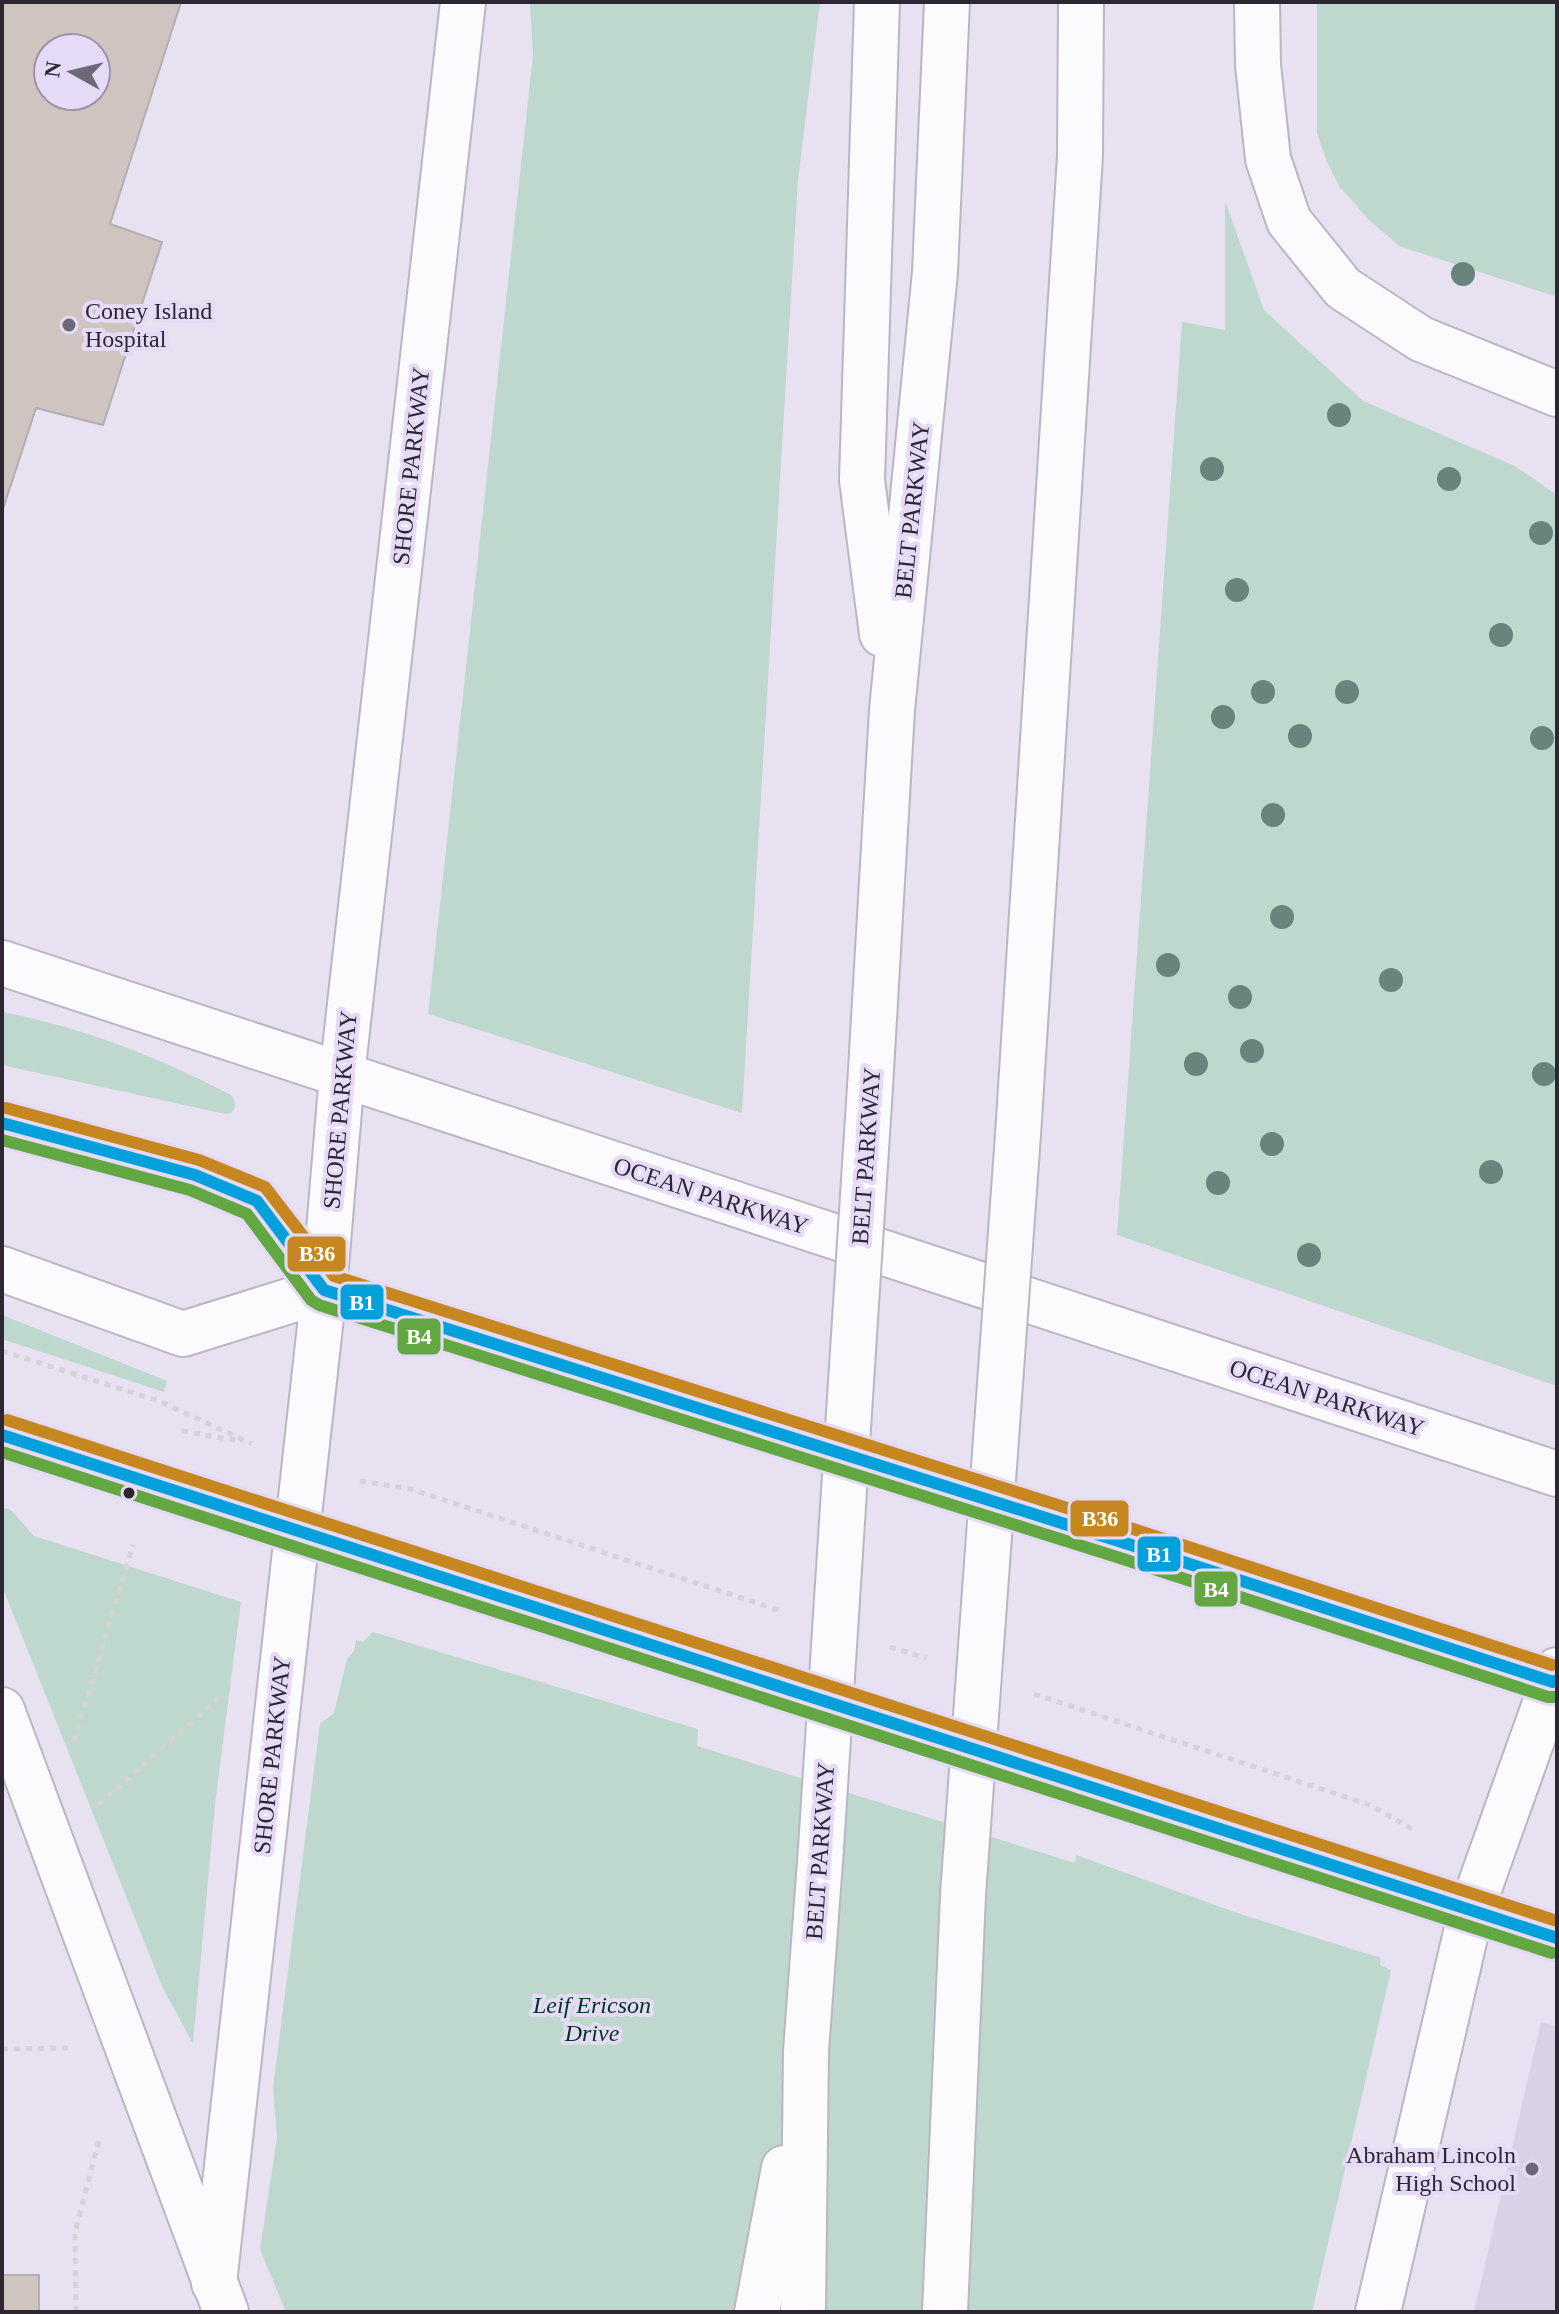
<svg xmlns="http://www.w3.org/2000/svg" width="1559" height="2314" viewBox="0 0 1559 2314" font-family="Georgia,serif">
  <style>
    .education { fill: #d9d2e6 }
    .green { fill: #bfd8cd }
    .building { fill: #cfc4c0; stroke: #b3aeb1; stroke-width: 2; fill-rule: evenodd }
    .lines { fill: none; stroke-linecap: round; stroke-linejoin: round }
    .minor-casing { stroke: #bab6c2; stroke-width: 48 }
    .secondary-casing { stroke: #bab6c2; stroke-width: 48 }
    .primary-casing { stroke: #bab6c2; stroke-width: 48 }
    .motorway-casing { stroke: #bab6c2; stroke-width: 48 }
    .path { stroke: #d4d3d7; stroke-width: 5; stroke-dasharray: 6 6; stroke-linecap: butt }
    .minor { stroke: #fbfafd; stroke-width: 44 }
    .secondary { stroke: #fbfafd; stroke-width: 44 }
    .primary { stroke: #fbfafd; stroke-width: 44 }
    .motorway { stroke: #fbfafd; stroke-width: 44 }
    .motorway-bridge-casing { stroke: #bab6c2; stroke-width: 48; stroke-linecap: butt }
    .motorway-bridge { stroke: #fbfafd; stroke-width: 44 }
    .bus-1-casing { stroke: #e6dbf7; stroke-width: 18 }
    .bus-2-casing { stroke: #e6dbf7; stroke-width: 18 }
    .bus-3-casing { stroke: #e6dbf7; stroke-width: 18 }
    .bus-1 { stroke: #04a0dc; stroke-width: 12 }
    .bus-2 { stroke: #62a742; stroke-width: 12 }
    .bus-3 { stroke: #c68620; stroke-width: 12 }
    .tree { fill: #68847c }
    .poi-dot { fill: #6d6875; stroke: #e6dbf7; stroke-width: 3 }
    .bus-dot { fill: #2c2732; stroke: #e6dbf7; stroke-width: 3 }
    .labels { text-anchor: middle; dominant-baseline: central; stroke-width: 8; stroke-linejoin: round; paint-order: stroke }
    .poi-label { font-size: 24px; fill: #2c2732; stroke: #e6dbf7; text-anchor: start }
    .street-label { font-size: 24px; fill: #2c2732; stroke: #e6dbf7 }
    .park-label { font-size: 24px; font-style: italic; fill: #00371c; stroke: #e6dbf7 }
    .line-badge { stroke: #e6dbf7; stroke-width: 3 }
    .badge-label { font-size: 22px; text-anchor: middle; font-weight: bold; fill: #fff }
  </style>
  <rect width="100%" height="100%" fill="#e7e1f1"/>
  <!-- education -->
  <polygon class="education" points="1541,2022 1557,2027 1557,2312 1474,2312"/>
  <!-- green -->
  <g class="green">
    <polygon points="530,2 820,2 798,180 742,1113 428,1014 533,55"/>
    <polygon points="1317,2 1557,2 1557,297 1399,246 1368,219 1339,186 1327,162 1317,133"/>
    <polygon points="1225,201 1264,310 1363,401 1515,466 1557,495 1557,1386 1117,1235 1182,322 1225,330"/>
    <path d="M2 1012C82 1027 160 1058 231 1095 236 1103 237 1106 231 1113L225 1114 2 1065Z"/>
    <polygon points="2,1315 167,1381 164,1392 2,1339"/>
    <polygon points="2,1507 11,1510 34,1536 241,1602 215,1804 193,2044 162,1986 2,1586"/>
    <polygon points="373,1632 698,1729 697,1746 1075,1863 1076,1855 1243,1915 1381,1958 1380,1965 1391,1970 1312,2312 286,2312 260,2249 277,2138 273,2087 320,1724 334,1713 347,1659 354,1651 356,1640 363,1642"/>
  </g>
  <!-- building -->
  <g class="building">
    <path d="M2 2H181L110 224 162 242 103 425 36 408 2 512ZM48 48H96V96H48Z"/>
    <rect x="2" y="2275" width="37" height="37"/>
  </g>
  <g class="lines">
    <defs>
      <g id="minor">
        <polyline points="2,963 1557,1474"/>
        <polyline points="2,1435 1557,1938"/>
      </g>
      <g id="secondary">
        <polyline points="1257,2 1258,65 1268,159 1289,221 1343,288 1421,339 1557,394"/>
        <polyline points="2,1710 226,2312"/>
        <polyline points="214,2283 324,1290 342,1075 463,2"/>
        <polyline points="1378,2312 1471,1911 1557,1670"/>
      </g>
      <g id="primary">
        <polyline points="2,1123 195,1175 257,1201 324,1290"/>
        <polyline points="2,1269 183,1334 324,1290 1125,1543 1553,1682"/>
      </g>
      <g id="motorway">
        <polyline points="877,2 862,480 882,634"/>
        <polyline points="870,1087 892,710 935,272 947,2"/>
        <polyline points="1018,1135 1080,156 1081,2"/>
        <polyline points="757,2312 784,2168"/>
        <polyline points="803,2312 806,2051 821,1848"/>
        <polyline points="945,2312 963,1895"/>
      </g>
    </defs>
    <!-- minor casing -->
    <use href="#minor" class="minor-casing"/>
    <!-- secondary casing -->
    <use href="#secondary" class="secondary-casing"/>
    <!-- primary casing -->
    <use href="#primary" class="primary-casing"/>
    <!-- motorway casing -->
    <use href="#motorway" class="motorway-casing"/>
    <!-- path -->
    <g class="path">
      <polyline points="2,1351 159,1401 252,1444"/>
      <polyline points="182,1431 239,1441"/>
      <polyline points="360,1481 411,1489 781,1611"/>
      <polyline points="890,1647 926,1658"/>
      <polyline points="1034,1694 1370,1805 1412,1829"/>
      <polyline points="74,1742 133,1545"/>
      <polyline points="98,1805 222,1695"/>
      <polyline points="2,2049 69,2048"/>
      <polyline points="76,2312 75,2232 100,2136"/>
    </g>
    <!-- minor -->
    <use href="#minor" class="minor"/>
    <!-- secondary -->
    <use href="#secondary" class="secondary"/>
    <!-- primary -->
    <use href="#primary" class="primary"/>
    <!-- motorway -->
    <use href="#motorway" class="motorway"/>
    <defs>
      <g id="motorway-bridge">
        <polyline points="821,1848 870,1087"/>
        <polyline points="963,1895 1018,1135"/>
      </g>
    </defs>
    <!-- motorway-bridge casing -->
    <use href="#motorway-bridge" class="motorway-bridge-casing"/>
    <!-- motorway-bridge -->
    <use href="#motorway-bridge" class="motorway-bridge"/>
    <defs>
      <g id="bus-1">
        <polyline points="2,1123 195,1175 257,1201 324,1290 1125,1543 1553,1682 1557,1680"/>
        <polyline points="2,1435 1557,1938"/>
      </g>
      <g id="bus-2">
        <polyline points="2,1140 190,1190 247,1214 311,1300 319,1305 1120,1558 1548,1697 1557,1697"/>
        <polyline points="2,1452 1552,1953"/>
      </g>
      <g id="bus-3">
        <polyline points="6,1108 199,1160 265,1187 334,1276 1130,1528 1552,1665"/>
        <polyline points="7,1420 1557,1921"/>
      </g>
    </defs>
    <!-- bus-1 casing -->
    <use href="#bus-1" class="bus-1-casing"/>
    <!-- bus-2 casing -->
    <use href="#bus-2" class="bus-2-casing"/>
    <!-- bus-3 casing -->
    <use href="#bus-3" class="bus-3-casing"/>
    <!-- bus-1 -->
    <use href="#bus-1" class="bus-1"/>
    <!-- bus-2 -->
    <use href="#bus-2" class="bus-2"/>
    <!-- bus-3 -->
    <use href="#bus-3" class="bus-3"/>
  </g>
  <!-- trees -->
  <g class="tree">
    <circle cx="1463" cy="274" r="12"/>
    <circle cx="1339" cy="415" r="12"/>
    <circle cx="1212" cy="469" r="12"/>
    <circle cx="1449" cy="479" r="12"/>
    <circle cx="1541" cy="533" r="12"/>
    <circle cx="1237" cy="590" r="12"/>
    <circle cx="1501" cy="635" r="12"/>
    <circle cx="1263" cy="692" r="12"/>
    <circle cx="1347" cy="692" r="12"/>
    <circle cx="1223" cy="717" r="12"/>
    <circle cx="1300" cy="736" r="12"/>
    <circle cx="1542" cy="738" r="12"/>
    <circle cx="1273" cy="815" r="12"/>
    <circle cx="1282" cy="917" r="12"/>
    <circle cx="1168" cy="965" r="12"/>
    <circle cx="1391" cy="980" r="12"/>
    <circle cx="1240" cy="997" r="12"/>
    <circle cx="1252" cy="1051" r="12"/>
    <circle cx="1196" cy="1064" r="12"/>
    <circle cx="1544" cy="1074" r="12"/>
    <circle cx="1272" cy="1144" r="12"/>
    <circle cx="1491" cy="1172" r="12"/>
    <circle cx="1218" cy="1183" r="12"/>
    <circle cx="1309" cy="1255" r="12"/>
  </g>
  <!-- markers -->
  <g class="poi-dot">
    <circle cx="69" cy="325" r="8"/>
    <circle cx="1532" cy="2169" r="8"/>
  </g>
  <circle class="bus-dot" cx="129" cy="1493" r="7"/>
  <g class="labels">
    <!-- poi labels -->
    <g class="poi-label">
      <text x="85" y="311">Coney Island<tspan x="85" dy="28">Hospital</tspan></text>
      <text x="1516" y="2155" text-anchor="end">Abraham Lincoln<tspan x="1516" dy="28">High School</tspan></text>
    </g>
    <!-- street labels -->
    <g class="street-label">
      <text transform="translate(411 466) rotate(-84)">SHORE PARKWAY</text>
      <text transform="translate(912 510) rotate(-84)">BELT PARKWAY</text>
      <text transform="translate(340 1110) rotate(-85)">SHORE PARKWAY</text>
      <text transform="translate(866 1156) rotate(-86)">BELT PARKWAY</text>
      <text transform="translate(711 1196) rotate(18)">OCEAN PARKWAY</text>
      <text transform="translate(1327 1398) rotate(18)">OCEAN PARKWAY</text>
      <text transform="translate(272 1755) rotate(-84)">SHORE PARKWAY</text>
      <text transform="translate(820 1851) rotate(-86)">BELT PARKWAY</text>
    </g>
    <!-- park labels -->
    <g class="park-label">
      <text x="592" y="2005">Leif Ericson<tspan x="592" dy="28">Drive</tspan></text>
    </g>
  </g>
  <g class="line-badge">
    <rect x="286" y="1235" width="61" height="38" rx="8" fill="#c68620"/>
    <rect x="339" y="1283" width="46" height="38" rx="8" fill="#04a0dc"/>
    <rect x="396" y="1317" width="46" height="39" rx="8" fill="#62a742"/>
    <rect x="1069" y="1499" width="61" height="39" rx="8" fill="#c68620"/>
    <rect x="1136" y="1535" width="46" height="38" rx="8" fill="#04a0dc"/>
    <rect x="1193" y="1570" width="46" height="38" rx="8" fill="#62a742"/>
  </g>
  <g class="badge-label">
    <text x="317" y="1261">B36</text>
    <text x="362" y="1310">B1</text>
    <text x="419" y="1344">B4</text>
    <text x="1100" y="1526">B36</text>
    <text x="1159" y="1562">B1</text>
    <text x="1216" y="1597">B4</text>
  </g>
  <!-- border -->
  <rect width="1559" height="2314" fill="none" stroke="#2c2732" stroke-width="8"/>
  <!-- north arrow -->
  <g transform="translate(72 72) rotate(278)"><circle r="38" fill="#e6dbf7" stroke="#9c93a8" stroke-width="2"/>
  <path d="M0-6L14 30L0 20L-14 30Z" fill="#6d6875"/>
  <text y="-12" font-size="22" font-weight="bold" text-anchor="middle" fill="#2c2732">N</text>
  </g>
</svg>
